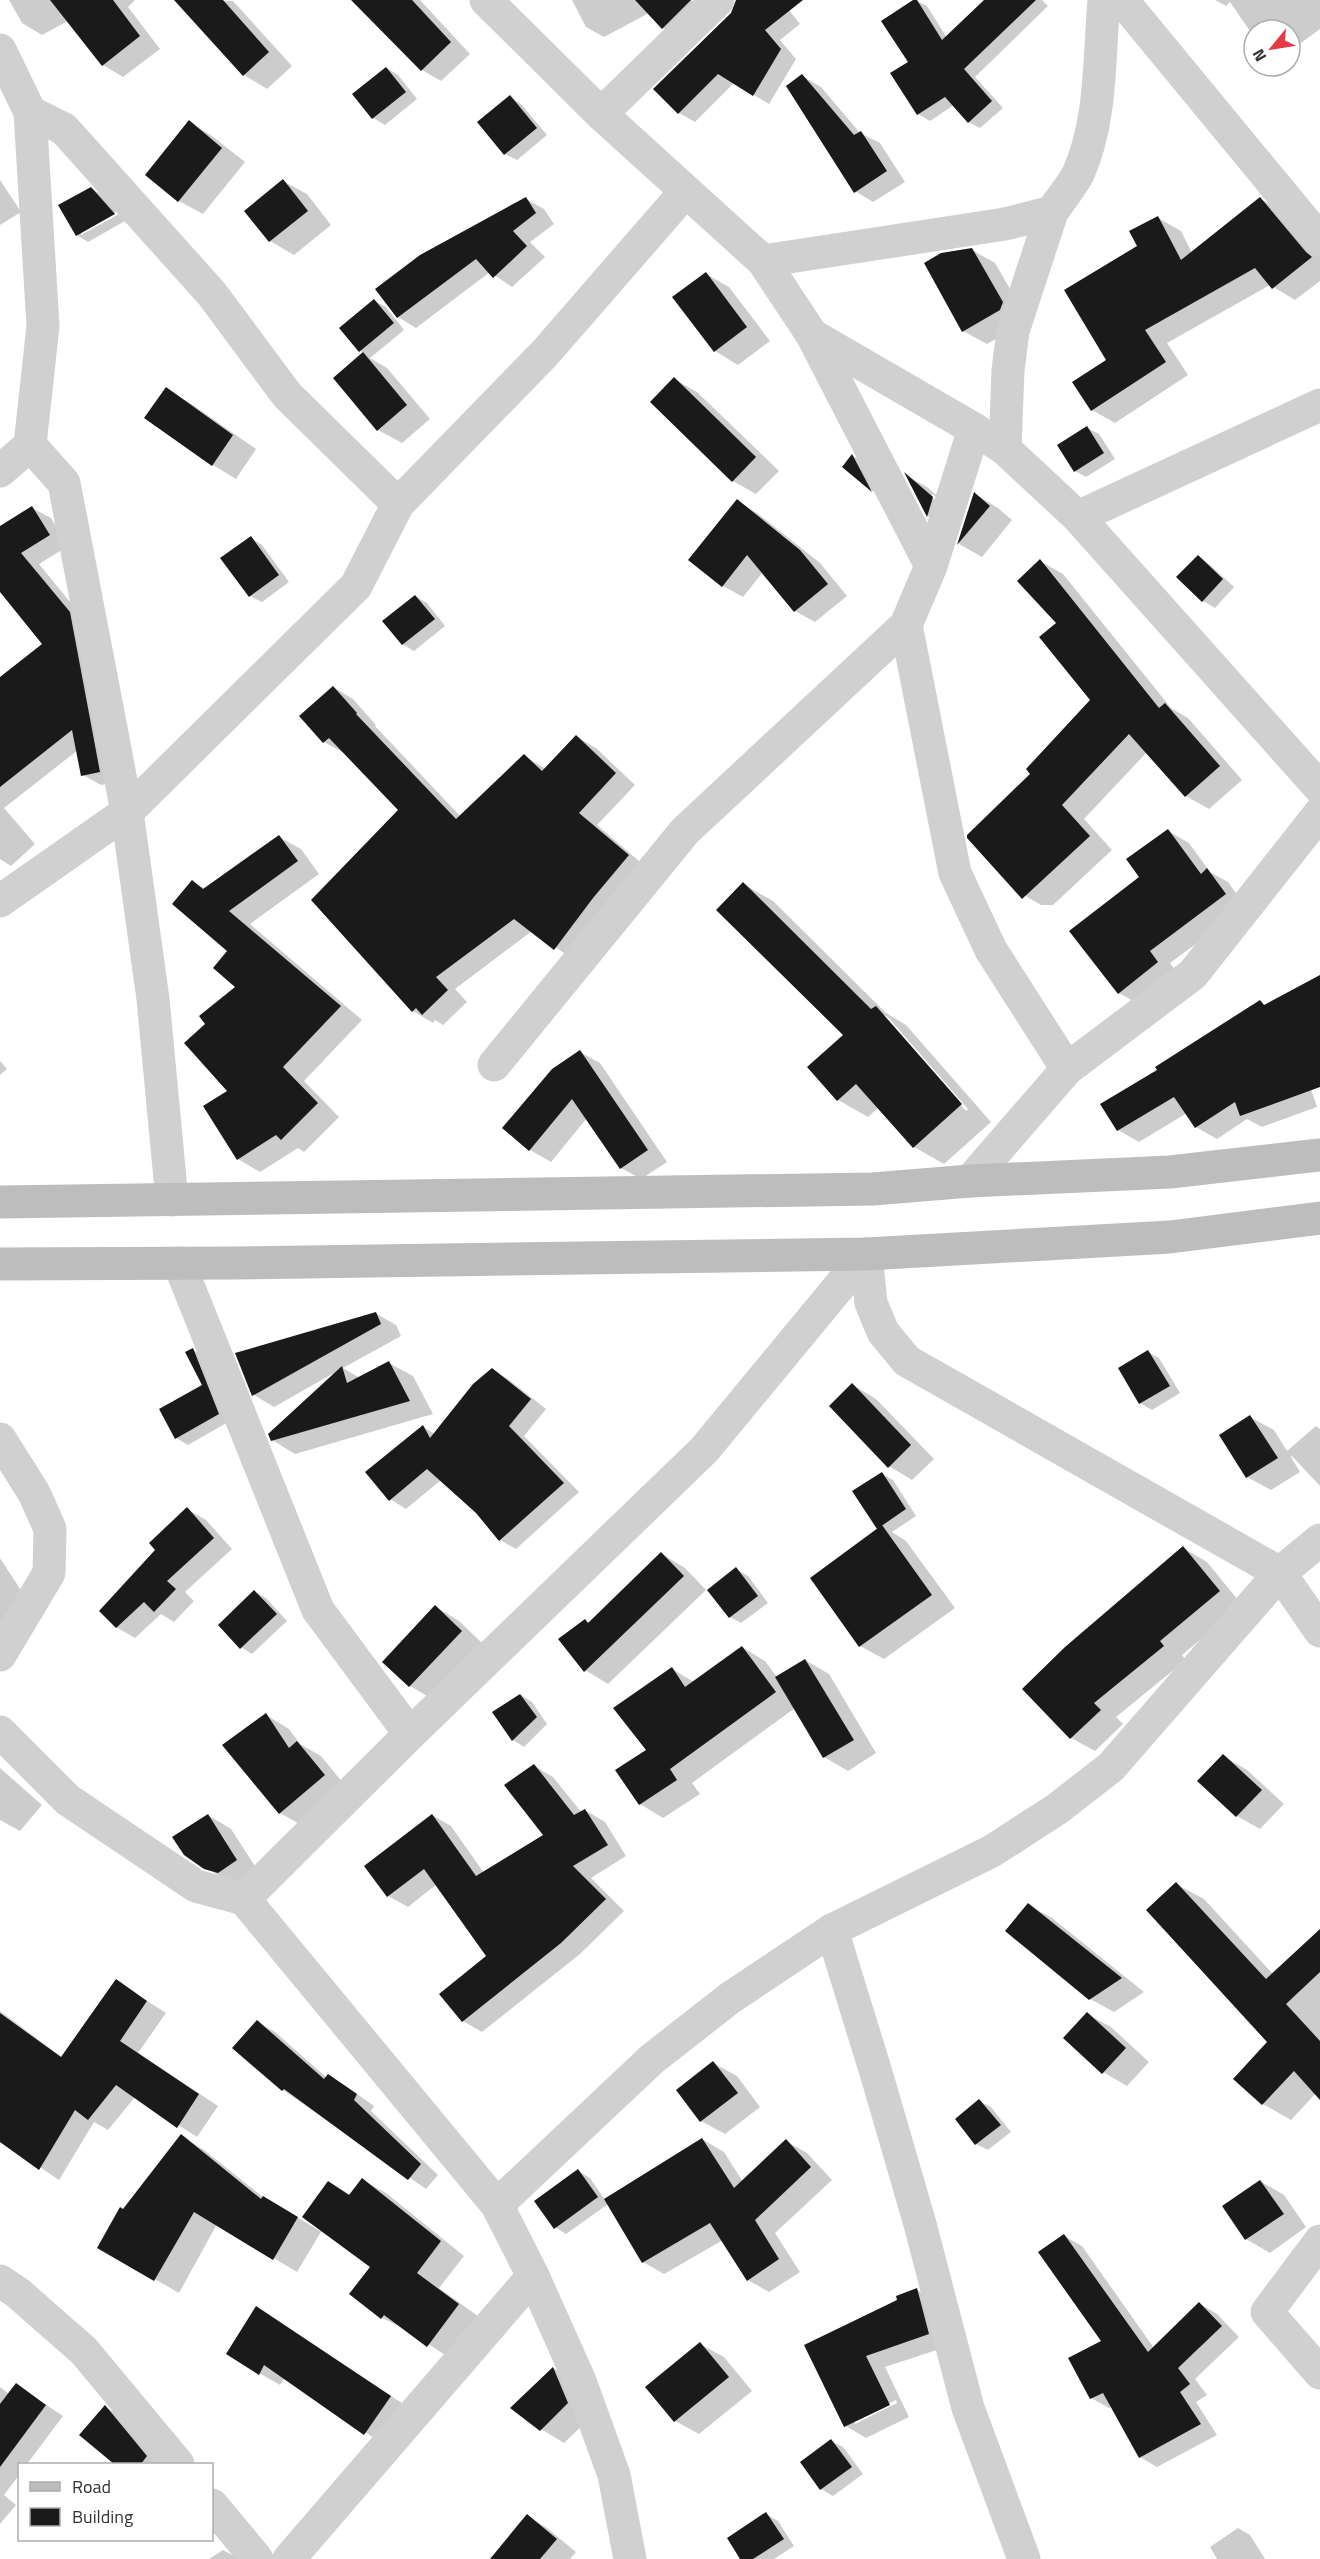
<svg xmlns="http://www.w3.org/2000/svg" width="1320" height="2559" viewBox="0 0 1320 2559" font-family="'Titillium Web',sans-serif">
  <style>
    .shadow { fill: #0003; fill-rule: evenodd }
    .building { fill: #1a1a1a }
    .lines { fill: none; stroke-linecap: round; stroke-linejoin: round }
    .street { stroke: #d0d0d0; stroke-width: 33 }
    .secondary { stroke: #bdbdbd; stroke-width: 33 }
  </style>
  <rect width="100%" height="100%" fill="#fff"/>
  <!-- shadow -->
  <g class="shadow">
    <polygon points="9,0 135,0 128,7 160,49 123,77 103,65 68,21 42,35 22,23"/>
    <polygon points="196,0 233,1 292,66 267,89 244,75"/>
    <polygon points="353,0 420,0 470,54 441,81 422,70"/>
    <polygon points="572,0 691,0 704,14 680,38 663,28 649,13 604,37 586,27"/>
    <polygon points="740,0 781,0 800,24 780,40 796,59 769,104 734,83 695,122 679,113 655,89 732,14"/>
    <polygon points="915,0 927,6 947,38 986,0 1042,0 1048,6 975,77 1003,108 980,128 968,122 954,105 930,121 918,114 910,62"/>
    <polygon points="1215,0 1320,0 1320,29 1290,51 1290,30 1254,30 1254,37 1230,2 1226,6"/>
    <polygon points="387,68 398,75 417,99 385,125 373,118 355,94"/>
    <polygon points="802,76 821,87 860,133 880,143 905,182 873,202 855,191"/>
    <polygon points="510,97 521,104 547,135 517,160 505,154"/>
    <polygon points="189,122 212,136 245,162 203,214 179,201 147,175"/>
    <polygon points="0,180 21,212 0,225"/>
    <polygon points="283,181 307,194 331,225 294,255 270,241 246,211"/>
    <polygon points="91,188 102,195 117,211 81,232 81,235 119,214 125,221 88,242 77,235"/>
    <polygon points="526,199 544,209 554,224 530,242 545,257 512,287 490,272 416,328 398,317"/>
    <polygon points="1261,199 1283,212 1320,257 1320,281 1295,300 1270,285 1167,343 1188,375 1115,423 1092,410 1139,247 1158,218 1181,231 1192,253"/>
    <polygon points="972,250 995,263 1026,317 1023,324 987,344 963,331"/>
    <polygon points="706,274 729,287 770,341 738,365 715,351"/>
    <polygon points="375,301 386,307 404,330 370,358 387,368 430,419 402,443 378,430 335,378 364,353 360,351"/>
    <polygon points="674,379 697,392 779,471 756,494 733,481"/>
    <polygon points="167,389 190,403 256,449 236,479 213,465 146,418"/>
    <polygon points="1087,428 1099,434 1115,459 1086,477 1075,471"/>
    <polygon points="853,456 876,469 893,503 873,491 844,467"/>
    <polygon points="907,476 927,487 943,501 932,494 932,498 956,511 951,529 928,516"/>
    <polygon points="975,494 998,508 1012,520 982,557 959,544"/>
    <polygon points="737,501 757,513 820,563 847,596 815,622 795,611 763,572 743,597 723,586"/>
    <polygon points="32,508 51,518 68,546 39,564 88,624 118,782 101,785 83,775 78,750 4,808 35,844 11,866 0,859 0,679 44,644 0,590 0,539"/>
    <polygon points="251,538 262,545 289,582 262,602 250,596"/>
    <polygon points="1198,557 1209,564 1234,587 1215,608 1203,601 1178,577"/>
    <polygon points="1040,561 1063,574 1171,708 1188,718 1242,780 1209,809 1186,796 1147,752 1084,819 1112,850 1053,905 1041,905 1017,891 1032,774 1092,700 1058,623"/>
    <polygon points="415,596 427,603 445,626 414,651 402,644"/>
    <polygon points="333,687 353,699 376,725 375,726 461,817 524,756 546,769 577,737 596,748 635,785 597,825 647,868 574,960 532,931 455,989 467,1002 443,1025 435,1020 433,1023 413,1011 313,900 400,810 344,753 324,742 301,716"/>
    <polygon points="1168,831 1189,843 1210,872 1228,882 1246,907 1170,963 1178,974 1140,1005 1119,993 1141,877"/>
    <polygon points="279,837 301,849 319,874 250,924 362,1020 304,1081 339,1117 304,1152 298,1148 260,1172 238,1159 229,1092 207,1024 237,987 229,951 192,882 206,889"/>
    <path d="M743 884 773 901 886 1013 906 1025 991 1122 944 1164 914 1147 879 1107 868 1117 838 1100 845 1035ZM881 1014 888 1017 968 1109 966 1111Z"/>
    <polygon points="1320,977 1320,1056 1303,1065 1317,1107 1262,1127 1247,1119 1217,1139 1196,1127 1187,1113 1139,1142 1118,1130 1159,1070 1260,1002 1267,1006"/>
    <polygon points="580,1052 600,1063 667,1162 641,1179 621,1168 587,1118 551,1162 530,1150 504,1128"/>
    <polygon points="0,1061 7,1069 0,1075"/>
    <polygon points="375,1313 396,1325 401,1336 343,1368 360,1378 389,1363 413,1376 433,1414 295,1454 272,1440 334,1373 274,1407 254,1395"/>
    <polygon points="193,1350 204,1356 230,1421 188,1445 176,1438 204,1386"/>
    <polygon points="1148,1352 1159,1358 1180,1393 1152,1410 1140,1403 1120,1369"/>
    <polygon points="492,1370 508,1379 546,1409 524,1436 579,1492 516,1549 500,1540 477,1512 441,1480 406,1509 390,1499 423,1427 435,1434"/>
    <polygon points="853,1385 876,1399 934,1459 912,1480 889,1466"/>
    <polygon points="1250,1417 1274,1430 1287,1451 1316,1426 1320,1429 1320,1486 1292,1456 1291,1457 1300,1472 1271,1490 1247,1477"/>
    <polygon points="882,1474 893,1480 916,1516 892,1532 906,1541 955,1608 884,1659 860,1646 880,1529"/>
    <polygon points="187,1509 206,1520 232,1549 185,1592 194,1601 174,1622 161,1614 135,1638 116,1627 157,1550"/>
    <polygon points="1183,1548 1207,1562 1242,1605 1182,1655 1186,1660 1116,1717 1123,1724 1095,1751 1071,1738"/>
    <polygon points="662,1554 685,1568 706,1590 608,1684 585,1670 585,1621 590,1623"/>
    <polygon points="0,1558 35,1612 0,1633"/>
    <polygon points="736,1569 748,1576 768,1603 741,1623 730,1617"/>
    <polygon points="255,1592 266,1598 287,1621 252,1654 241,1647"/>
    <polygon points="436,1607 459,1621 484,1645 434,1700 410,1686 385,1662"/>
    <polygon points="742,1647 765,1661 777,1677 805,1660 829,1674 876,1753 848,1771 824,1757 795,1708 692,1783 700,1794 663,1818 640,1804 648,1750 672,1669 694,1682"/>
    <polygon points="521,1695 532,1702 547,1724 524,1747 513,1740"/>
    <polygon points="266,1715 289,1729 300,1744 321,1756 348,1789 303,1826 280,1813"/>
    <polygon points="1223,1756 1247,1770 1284,1804 1260,1829 1237,1816"/>
    <polygon points="534,1766 553,1777 582,1813 585,1810 605,1822 626,1856 591,1878 624,1911 580,1954 482,2032 463,2021 488,1957 437,1884 408,1907 388,1896 432,1815 451,1826 484,1873 545,1835"/>
    <polygon points="0,1768 42,1805 20,1831 0,1820"/>
    <polygon points="208,1815 231,1829 260,1874 242,1885 229,1882 205,1867"/>
    <polygon points="1176,1884 1204,1899 1273,1974 1320,1931 1320,2098 1316,2093 1291,2120 1263,2104 1235,2079 1269,2042"/>
    <polygon points="1028,1905 1052,1918 1144,1992 1114,2012 1090,1999"/>
    <polygon points="116,1981 166,2013 138,2053 218,2106 197,2137 135,2097 108,2130 94,2122 59,2180 0,2140 0,2011 63,2058"/>
    <polygon points="1087,2014 1111,2027 1149,2062 1127,2086 1103,2072"/>
    <polygon points="257,2022 275,2032 327,2078 329,2076 346,2086 374,2106 371,2111 438,2175 426,2189 283,2090"/>
    <polygon points="713,2063 737,2076 760,2107 725,2134 701,2121"/>
    <polygon points="979,2101 991,2107 1011,2132 988,2150 976,2144"/>
    <polygon points="181,2136 204,2150 263,2197 320,2231 328,2182 351,2195 362,2180 386,2193 464,2256 439,2288 482,2319 451,2359 407,2330 382,2318 357,2298 372,2267 322,2230 297,2272 217,2224 179,2293 99,2247 123,2211"/>
    <polygon points="702,2139 724,2152 743,2182 786,2141 807,2153 832,2180 775,2233 800,2272 769,2292 748,2280 723,2240 664,2274 643,2262 608,2204 566,2234 555,2227 578,2171 590,2178 605,2200"/>
    <polygon points="1260,2181 1284,2195 1306,2227 1270,2253 1246,2239 1224,2207"/>
    <polygon points="1064,2236 1082,2246 1154,2348 1200,2304 1217,2314 1239,2337 1195,2379 1207,2395 1196,2402 1217,2435 1157,2467 1140,2457 1112,2407 1109,2408 1091,2398 1103,2342"/>
    <path d="M917 2290 938 2302 949 2346 885 2367 909 2417 866 2438 846 2426 806 2346ZM896 2400 897 2403 855 2424V2420Z"/>
    <polygon points="257,2308 411,2409 386,2446 285,2378 280,2385 259,2373"/>
    <polygon points="700,2344 724,2357 752,2391 699,2434 675,2421"/>
    <polygon points="553,2368 576,2382 591,2417 564,2443 541,2429"/>
    <polygon points="16,2385 63,2416 27,2464 20,2464 20,2474 4,2495 16,2505 0,2524 0,2387 9,2394"/>
    <polygon points="105,2407 126,2419 164,2464 117,2464 82,2435"/>
    <polygon points="831,2441 843,2447 863,2474 833,2496 821,2489 802,2462"/>
    <polygon points="766,2514 778,2521 794,2546 774,2559 741,2559"/>
    <polygon points="527,2516 547,2528 576,2552 570,2559 492,2559"/>
    <polygon points="1238,2528 1250,2535 1265,2559 1217,2559 1210,2547"/>
    <polygon points="223,2550 240,2559 209,2559"/>
  </g>
  <!-- building -->
  <g class="building">
    <polygon points="50,0 113,0 140,36 102,66"/>
    <polygon points="174,0 223,0 269,52 243,76"/>
    <polygon points="351,0 412,0 451,42 421,71"/>
    <polygon points="635,0 691,0 662,29"/>
    <polygon points="736,0 803,0 765,30 781,49 753,96 718,74 678,114 653,89 731,13"/>
    <polygon points="913,0 917,0 942,40 984,0 1036,0 964,69 992,101 968,123 945,97 917,115 890,73 908,62 881,21"/>
    <polygon points="386,67 406,92 372,119 352,94"/>
    <polygon points="802,74 854,135 861,131 887,171 854,193 786,86"/>
    <polygon points="510,95 537,128 504,155 477,122"/>
    <polygon points="189,120 222,148 178,202 145,175"/>
    <polygon points="283,179 308,211 269,242 244,211"/>
    <polygon points="91,187 115,214 76,236 58,205"/>
    <polygon points="526,197 536,213 513,231 527,246 493,278 476,259 397,318 375,289 420,255"/>
    <polygon points="1260,197 1306,252 1312,257 1272,289 1255,268 1145,330 1166,362 1091,411 1072,382 1106,360 1064,290 1137,246 1129,231 1158,216 1181,260"/>
    <polygon points="972,248 1003,302 1000,310 962,332 924,263 941,253"/>
    <polygon points="706,272 747,327 714,352 672,297"/>
    <polygon points="374,299 394,323 359,352 339,328"/>
    <polygon points="363,352 407,405 377,431 333,378"/>
    <polygon points="674,377 756,457 732,482 650,402"/>
    <polygon points="166,387 233,435 212,466 144,418"/>
    <polygon points="1087,426 1104,453 1074,472 1057,445"/>
    <polygon points="852,454 872,492 842,467"/>
    <polygon points="904,472 933,497 927,517"/>
    <polygon points="974,492 990,506 957,545"/>
    <polygon points="737,499 800,550 828,584 794,612 747,555 722,587 688,560"/>
    <polygon points="32,506 50,535 21,553 70,612 100,772 81,776 72,730 0,787 0,677 42,644 0,592 0,526"/>
    <polygon points="251,536 279,575 249,597 220,558"/>
    <polygon points="1198,555 1223,579 1202,602 1176,577"/>
    <polygon points="1040,559 1159,708 1165,703 1220,766 1185,797 1129,734 1062,805 1090,836 1022,899 967,838 967,835 1030,774 1026,769 1090,700 1039,637 1056,623 1017,581"/>
    <polygon points="415,595 435,619 402,645 382,621"/>
    <polygon points="333,686 357,713 356,714 456,819 524,754 542,771 576,735 616,773 579,813 629,855 593,898 554,950 514,919 436,977 448,990 422,1015 416,1008 412,1012 311,900 398,810 329,738 323,743 299,716"/>
    <polygon points="1168,829 1201,874 1207,868 1226,894 1150,951 1158,962 1118,994 1069,931 1139,877 1126,859"/>
    <polygon points="279,835 298,861 229,911 341,1006 283,1067 318,1103 281,1140 276,1135 237,1160 203,1106 227,1091 184,1043 205,1024 199,1016 235,987 213,968 227,951 172,904 192,880 203,889"/>
    <polygon points="743,882 871,1009 876,1006 962,1104 913,1148 856,1084 837,1101 807,1067 843,1035 716,910"/>
    <polygon points="1320,975 1320,1087 1240,1116 1235,1102 1195,1128 1174,1097 1117,1131 1100,1104 1157,1070 1155,1067 1260,1000 1264,1005"/>
    <polygon points="580,1050 648,1150 620,1169 572,1099 529,1151 502,1128 552,1069"/>
    <polygon points="376,1312 381,1324 252,1396 235,1353"/>
    <polygon points="193,1348 219,1414 175,1439 159,1409 202,1385 185,1352"/>
    <polygon points="1148,1350 1170,1386 1139,1404 1118,1368"/>
    <polygon points="389,1361 410,1401 271,1441 268,1434 342,1366 347,1383"/>
    <polygon points="492,1368 531,1399 509,1426 564,1483 499,1541 476,1513 427,1469 389,1501 365,1472 423,1425 430,1438 473,1384"/>
    <polygon points="852,1383 911,1445 888,1468 829,1406"/>
    <polygon points="1250,1415 1278,1458 1246,1478 1219,1435"/>
    <polygon points="882,1472 906,1509 877,1529 852,1491"/>
    <polygon points="187,1507 214,1538 167,1581 176,1589 154,1612 144,1602 116,1628 99,1611 155,1550 149,1543"/>
    <polygon points="882,1525 932,1595 859,1647 810,1578"/>
    <polygon points="1183,1546 1220,1591 1160,1641 1164,1646 1094,1703 1101,1710 1070,1739 1022,1689 1065,1647"/>
    <polygon points="661,1552 684,1576 584,1672 558,1639 585,1619 588,1623"/>
    <polygon points="736,1567 758,1596 729,1618 707,1590"/>
    <polygon points="254,1590 277,1614 240,1649 218,1625"/>
    <polygon points="435,1605 462,1631 409,1687 382,1662"/>
    <polygon points="742,1646 776,1692 670,1769 677,1780 639,1805 615,1770 646,1750 613,1708 672,1667 685,1687"/>
    <polygon points="805,1659 854,1740 823,1758 775,1677"/>
    <polygon points="520,1694 537,1717 512,1741 492,1712"/>
    <polygon points="266,1713 289,1748 297,1741 325,1775 279,1814 222,1745"/>
    <polygon points="1223,1754 1262,1790 1236,1817 1197,1781"/>
    <polygon points="534,1764 574,1815 585,1809 608,1845 573,1866 606,1899 561,1943 462,2022 439,1994 486,1956 424,1869 387,1897 364,1866 432,1814 476,1876 543,1835 504,1785"/>
    <polygon points="208,1814 237,1860 218,1873 204,1869 184,1855 172,1837"/>
    <polygon points="1176,1882 1266,1979 1320,1929 1320,1972 1286,2004 1320,2041 1320,2100 1294,2071 1262,2105 1233,2079 1267,2042 1146,1910"/>
    <polygon points="1028,1903 1122,1978 1089,2000 1005,1931"/>
    <polygon points="116,1979 147,2001 120,2041 199,2094 177,2128 116,2085 88,2120 75,2110 39,2170 0,2142 0,2013 61,2057"/>
    <polygon points="1087,2012 1126,2048 1102,2074 1063,2038"/>
    <polygon points="257,2020 324,2079 328,2074 357,2094 354,2100 421,2164 408,2180 284,2089 282,2091 232,2048"/>
    <polygon points="713,2061 738,2093 700,2122 676,2090"/>
    <polygon points="979,2099 1001,2125 975,2145 955,2119"/>
    <polygon points="181,2134 261,2199 263,2196 298,2217 273,2260 194,2212 154,2281 97,2248 120,2207 123,2209"/>
    <polygon points="702,2138 734,2188 786,2139 811,2167 755,2220 779,2259 747,2281 710,2223 642,2263 604,2199"/>
    <polygon points="578,2169 598,2197 554,2229 534,2201"/>
    <polygon points="362,2178 441,2241 417,2273 459,2304 427,2347 384,2315 381,2319 349,2294 370,2267 302,2217 328,2181 349,2195"/>
    <polygon points="1260,2180 1284,2214 1245,2240 1222,2206"/>
    <polygon points="1064,2234 1148,2352 1199,2302 1222,2326 1178,2368 1190,2384 1180,2392 1201,2424 1139,2458 1103,2393 1090,2399 1068,2358 1101,2341 1038,2252"/>
    <polygon points="917,2288 929,2334 866,2356 890,2405 844,2427 804,2345 897,2300 896,2296"/>
    <polygon points="256,2306 391,2396 364,2435 264,2365 259,2375 226,2354"/>
    <polygon points="700,2342 729,2377 674,2422 645,2387"/>
    <polygon points="553,2367 568,2403 540,2431 510,2408"/>
    <polygon points="16,2383 46,2405 0,2467 0,2404"/>
    <polygon points="105,2405 147,2456 141,2464 114,2464 79,2435"/>
    <polygon points="831,2439 852,2467 820,2490 800,2462"/>
    <polygon points="766,2512 784,2539 753,2559 740,2559 727,2538"/>
    <polygon points="527,2514 557,2539 540,2559 490,2559"/>
  </g>
  <g class="lines">
    <!-- street -->
    <g class="street">
      <polyline points="486,0 601,114 763,261 812,335 974,429 1005,449 1078,517 1320,788"/>
      <polyline points="1122,0 1320,240"/>
      <polyline points="0,50 30,112 43,326 30,445 0,471"/>
      <polyline points="30,112 64,129 212,294 287,395 398,504"/>
      <polyline points="601,114 718,0"/>
      <path d="M763 261 1005 224 1052 212C1060 200 1071 187 1078 174 1102 121 1099 57 1104 0"/>
      <polyline points="812,335 931,566"/>
      <polyline points="30,445 64,483 127,812 153,999 172,1200"/>
      <polyline points="1005,449 1008,370 1013,331 1052,212"/>
      <polyline points="1078,517 1320,405"/>
      <polyline points="906,625 955,873 991,950 1067,1069"/>
      <polyline points="0,901 127,812 356,586 398,504 545,353 685,192"/>
      <polyline points="494,1065 685,831 906,625 931,566 974,429"/>
      <polyline points="970,1181 1067,1069 1193,974 1320,813"/>
      <polyline points="866,1254 871,1303 883,1332 907,1361 1280,1573 1320,1631"/>
      <polyline points="179,1263 318,1610 410,1734"/>
      <polyline points="0,1439 34,1493 50,1529 49,1573 0,1655"/>
      <polyline points="0,1732 68,1800 196,1886 244,1899 497,2205 533,2276 580,2381 614,2475 630,2559"/>
      <polyline points="244,1899 410,1734 704,1450 866,1254"/>
      <polyline points="832,1930 877,2076 920,2224 968,2408 1024,2559"/>
      <polyline points="497,2205 652,2059 730,1998 832,1930 992,1851 1057,1809 1111,1767 1280,1573 1320,1540"/>
      <polyline points="1320,2241 1267,2312 1320,2373"/>
      <polyline points="0,2281 18,2293 84,2351 178,2464"/>
      <polyline points="212,2505 257,2559"/>
      <polyline points="289,2559 533,2276"/>
    </g>
    <!-- secondary -->
    <g class="secondary">
      <polyline points="0,1202 873,1189 970,1181 1170,1172 1320,1155"/>
      <polyline points="0,1264 236,1263 866,1254 1170,1237 1320,1218"/>
    </g>
  </g>
  <!-- legend -->
  <rect x="18" y="2463" width="195" height="78" fill="#ffffff" stroke="#adadad" stroke-width="1.5"/>
  <rect x="30" y="2482" width="30" height="9" fill="#bdbdbd" stroke="#adadad" stroke-width="1.5"/>
  <text x="72" y="2493" font-size="18" fill="#333333">Road</text>
  <rect x="30" y="2508" width="30" height="18" fill="#1a1a1a" stroke="#adadad" stroke-width="1.5"/>
  <text x="72" y="2523" font-size="18" fill="#333333">Building</text>
  <!-- north arrow -->
  <g transform="translate(1272 48) rotate(240)"><circle r="28" fill="#ffffff" stroke="#adadad" stroke-width="1.5"/>
  <path d="M0-4.5L10 22L0 15L-10 22Z" fill="#e63946"/>
  <text y="-9" font-size="16" font-weight="bold" text-anchor="middle" fill="#333333">N</text>
  </g>
</svg>
